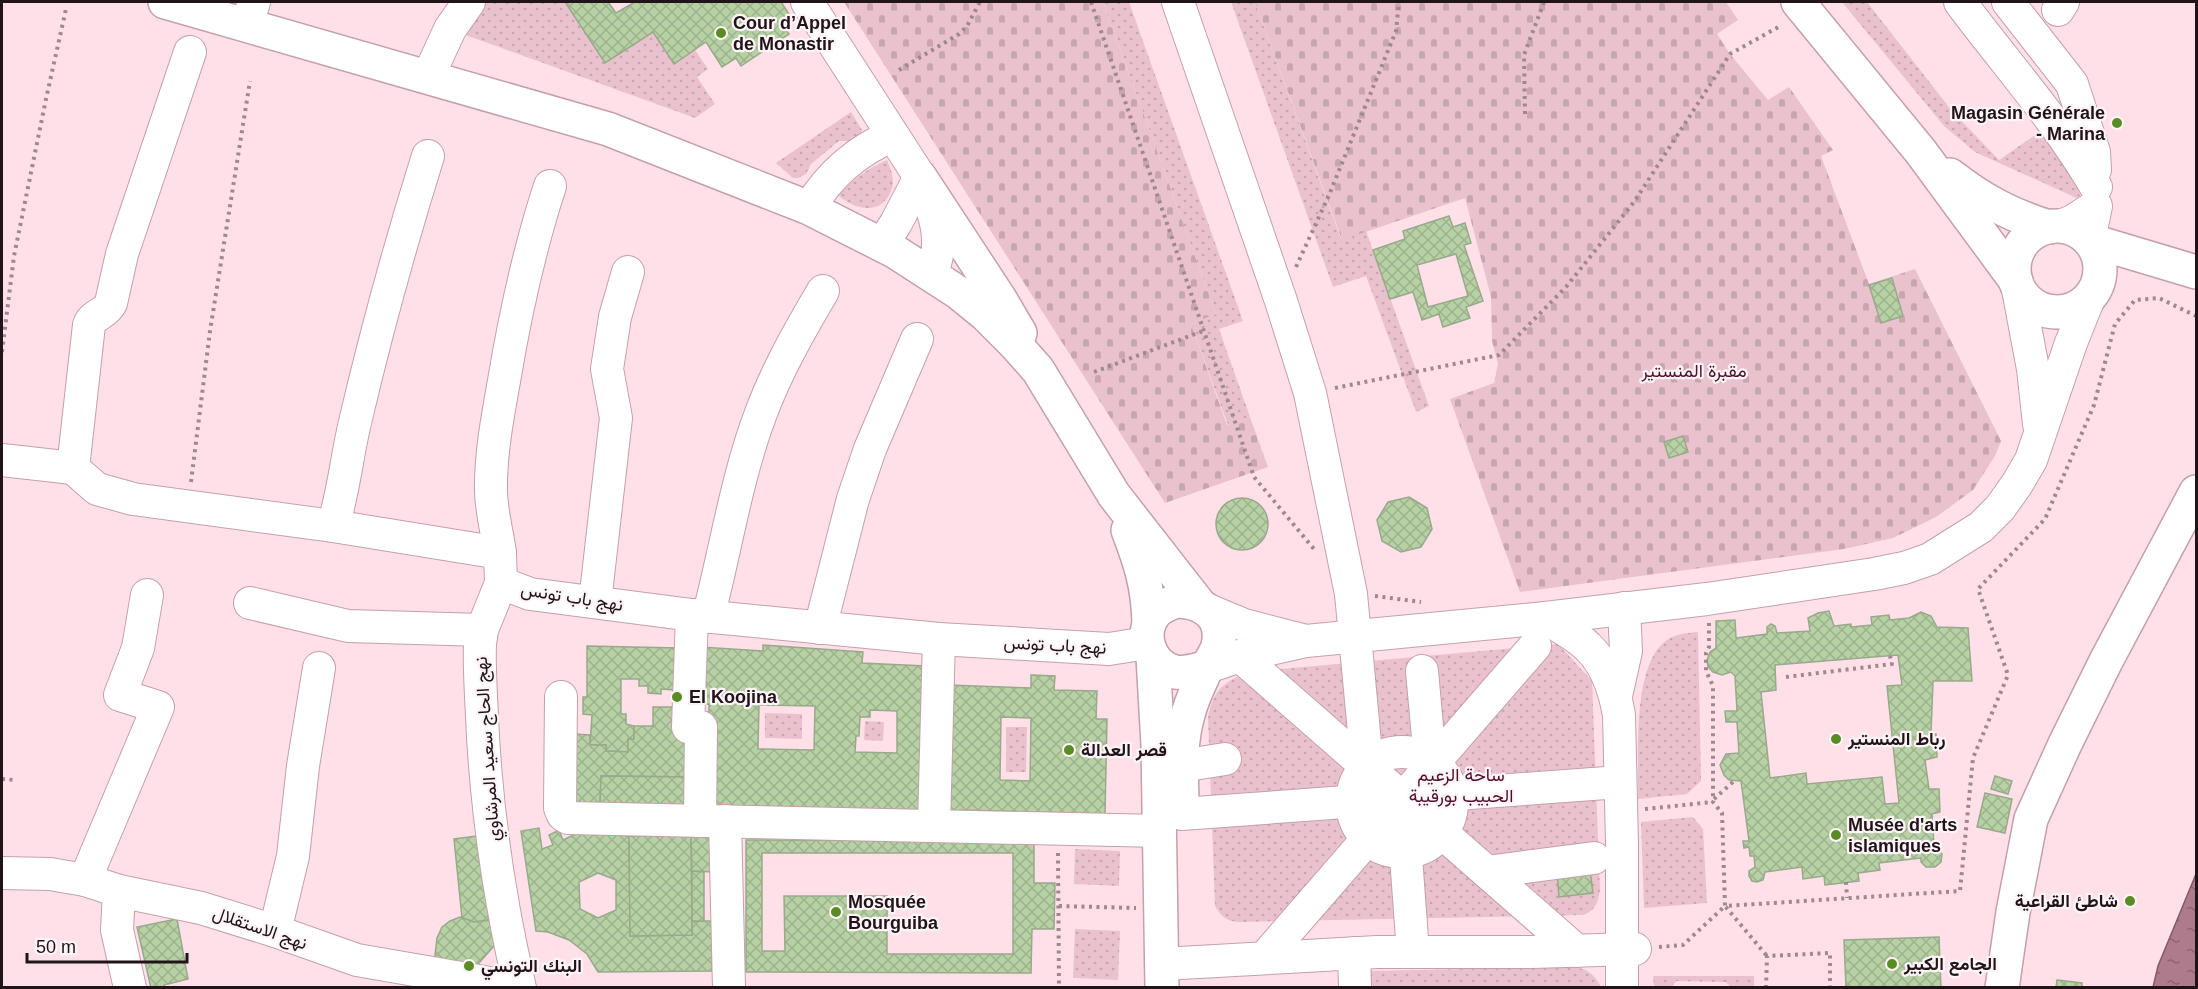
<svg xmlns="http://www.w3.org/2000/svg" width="2198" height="989" viewBox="0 0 2198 989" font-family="Helvetica,Vazirmatn,sans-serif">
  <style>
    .green { fill: url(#green-dots) }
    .cemetery { fill: url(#cemetery-stones) }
    .water { fill: url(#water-ripples); stroke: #835c68; stroke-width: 1.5 }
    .building { fill: url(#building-cross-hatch); stroke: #98a98c; stroke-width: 1.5; fill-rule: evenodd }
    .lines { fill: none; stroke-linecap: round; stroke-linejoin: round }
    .minor-casing { stroke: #c4a0aa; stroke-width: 34 }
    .major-casing { stroke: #c4a0aa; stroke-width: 36 }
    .path { stroke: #9f888f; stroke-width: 4; stroke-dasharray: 3 4.5; stroke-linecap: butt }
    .minor { stroke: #fff; stroke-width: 32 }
    .major { stroke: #fff; stroke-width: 33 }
    .poi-dot { fill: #598c25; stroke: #fcf4f6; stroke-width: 2 }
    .labels { text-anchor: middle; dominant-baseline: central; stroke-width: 4.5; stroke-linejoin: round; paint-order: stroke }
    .poi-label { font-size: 18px; font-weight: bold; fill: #211418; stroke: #fcf4f6; text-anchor: start }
    .park-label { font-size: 18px; fill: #4f102b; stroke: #fcf4f6 }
    .street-label { font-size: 18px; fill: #211418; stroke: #fcf4f6 }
  </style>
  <defs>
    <pattern id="green-dots" width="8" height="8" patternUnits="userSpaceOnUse" patternTransform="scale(1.5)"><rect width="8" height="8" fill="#eac2ce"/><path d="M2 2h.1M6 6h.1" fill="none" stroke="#c8a6b0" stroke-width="1.8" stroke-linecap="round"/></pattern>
    <pattern id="cemetery-stones" width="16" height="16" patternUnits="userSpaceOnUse" patternTransform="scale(1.5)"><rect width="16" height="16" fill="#eac2ce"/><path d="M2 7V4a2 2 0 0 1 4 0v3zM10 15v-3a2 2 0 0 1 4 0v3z" fill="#c8a6b0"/></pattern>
    <pattern id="water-ripples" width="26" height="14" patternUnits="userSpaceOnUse" patternTransform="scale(1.5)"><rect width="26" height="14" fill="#ad7b8b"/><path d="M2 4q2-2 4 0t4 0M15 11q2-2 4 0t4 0" fill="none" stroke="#8c6471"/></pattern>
    <pattern id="building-cross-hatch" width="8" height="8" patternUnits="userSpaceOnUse" patternTransform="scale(1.5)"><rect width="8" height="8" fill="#b7d1a5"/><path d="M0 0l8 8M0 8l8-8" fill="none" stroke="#9db38d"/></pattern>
  </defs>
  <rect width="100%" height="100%" fill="#ffe0e9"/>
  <!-- green -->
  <g class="green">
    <polygon points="481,2 565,2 605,63 653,32 674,63 695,50 708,69 697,77 715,104 695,118 460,33"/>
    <polygon points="1103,2 1129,2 1243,321 1219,329 1250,417 1228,425 1191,324 1216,314"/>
    <polygon points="1231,2 1255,2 1341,239 1366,231 1429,406 1416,412 1366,276 1333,287"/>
    <polygon points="1842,2 1867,2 1952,111 1999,160 2045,128 2073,169 2081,200 1975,152 1944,126"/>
    <path d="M851 112 862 130C856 142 852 141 839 141L811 164 806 174 798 178H793L776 163Z"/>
    <path d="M887 160C890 168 895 178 892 188 884 216 855 211 838 195 853 179 867 169 887 160Z"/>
    <path d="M1698 632 1701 781 1687 794 1638 799C1639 759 1631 664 1667 640 1677 633 1688 633 1698 632Z"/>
    <path d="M1558 644 1592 681 1600 890C1598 903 1596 909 1584 915L1239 922C1227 921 1221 917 1215 906L1208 718C1212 691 1224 681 1249 672Z"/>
    <polygon points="765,713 802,714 802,739 765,738"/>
    <polygon points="865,721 884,722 883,741 864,740"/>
    <polygon points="1006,727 1027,727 1026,772 1006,772"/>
    <polygon points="1693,817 1703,829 1707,903 1644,908 1641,822"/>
    <polygon points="1075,849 1120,851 1119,886 1074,884"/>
    <polygon points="1075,929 1120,931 1118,980 1073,978"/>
    <path d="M1567 967C1585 967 1593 972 1601 987L1366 988V971Z"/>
    <polygon points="1653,976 1754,976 1754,987 1730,987 1726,982 1676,981 1672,987 1654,987"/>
  </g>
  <!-- cemetery -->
  <g class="cemetery">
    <polygon points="844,2 1103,2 1216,314 1191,324 1227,425 1250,417 1268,467 1165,503"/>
    <polygon points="1255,2 1726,2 1738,20 1717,34 1730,54 1768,100 1789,87 1833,150 1821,156 1869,284 1915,269 2001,441 1995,456 1973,490 1936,517 1893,538 1844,549 1520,592 1450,399 1494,383 1498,364 1492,341 1491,297 1465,198 1342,240"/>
  </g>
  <!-- water -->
  <polygon class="water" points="2196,874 2196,987 2153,987 2158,966"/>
  <!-- building -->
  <g class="building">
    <polygon points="565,2 608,2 616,13 635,2 781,2 793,20 784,26 789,34 741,66 736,58 722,67 706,42 674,64 653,32 605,63"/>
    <path d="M1449 216 1453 227 1465 223 1471 243 1464 245 1483 301 1466 307 1470 318 1443 327 1439 314 1422 320 1413 292 1390 299 1373 250 1405 239 1403 231ZM1456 254 1468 296 1428 307 1417 265Z"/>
    <polygon points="1892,278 1903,316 1881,323 1869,285"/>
    <polygon points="1683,436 1688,452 1669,458 1664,442"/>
    <polygon points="1409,497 1427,508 1432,529 1421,547 1401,552 1382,541 1377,520 1388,502"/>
    <circle cx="1242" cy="524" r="26"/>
    <path d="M1829 611 1834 626 1851 624V627L1872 625 1871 617 1889 615 1890 620 1909 618 1921 612 1931 616 1937 627 1968 628 1972 681H1933L1931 734H1936L1937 757 1925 760 1929 789H1939L1940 812 1932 814 1934 846 1942 854 1941 862 1935 867H1926L1921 862V858L1879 863 1880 870 1858 873 1859 881 1825 885 1824 876 1803 879 1802 867 1765 872 1763 880 1757 882 1752 881 1749 876V871L1755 867 1754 856H1750L1749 847 1744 848 1743 841H1749L1741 781 1729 780 1724 775 1720 765 1726 754 1739 753 1737 722H1726L1725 711H1737L1735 676 1731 672 1722 675 1713 672 1708 667 1707 660 1710 652 1716 648V621L1735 620 1736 638 1767 634V627L1771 624 1775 626 1777 633 1810 631 1808 618 1818 613ZM1898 655 1902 685 1887 686 1899 803 1885 804 1882 777 1807 784 1806 773 1770 778 1761 692 1776 690 1775 665Z"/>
    <path d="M763 645 863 652 862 663 925 666 920 810 715 807 707 788 709 704 698 705 701 647 763 651ZM759 705 815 706 814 750 758 749ZM870 710 897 711V753L855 752 856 736H859L860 717H870Z"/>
    <polygon points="587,646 679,648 674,690 661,689 661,694 648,693 648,686 639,686 639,679 621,679 621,714 626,714 626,724 634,726 634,739 628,739 628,752 606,751 606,745 590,745 592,715 583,714 583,697 587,697"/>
    <path d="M1031 675 1055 676 1054 690 1097 691 1096 719H1107L1105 814 960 810V820H944L948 685 1031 688ZM1001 717 1031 718 1030 781 1000 780Z"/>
    <polygon points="653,707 679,707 692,735 691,777 601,776 600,805 579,804 573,800 574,734 590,735 590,745 606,745 606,751 628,752 628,739 634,739 634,726 653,726"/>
    <polygon points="601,776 691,777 688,807 600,805"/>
    <polygon points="1995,776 2012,781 2008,794 1991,789"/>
    <polygon points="1985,793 2012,799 2005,833 1977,827"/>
    <path d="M539 828 542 849 553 845 549 835 559 830 563 840 580 832 629 836 630 936 692 935V921H713L712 971 598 972 587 954 569 940 548 932 536 931 521 831ZM598 873 616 880V910L598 918 580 909 579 882Z"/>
    <polygon points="484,835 492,920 474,922 462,918 454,839"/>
    <polygon points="691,835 692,935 630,936 629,836"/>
    <polygon points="691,835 714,836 715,872 692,871"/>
    <path d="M746 840 1034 841V883H1055L1054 929H1032L1031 973 746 972ZM762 853H1013V954H887V896H784L785 951H762Z"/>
    <polygon points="1590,870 1593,893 1559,897 1557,874"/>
    <polygon points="692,871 704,872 704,921 692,921"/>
    <polygon points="460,917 474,922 492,920 494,946 479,963 474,973 434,964 437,938 442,927 450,921"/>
    <polygon points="177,919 188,979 164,985 164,988 151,988 137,927"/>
    <polygon points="1939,937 1941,988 1846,988 1844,940"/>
    <polygon points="2057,980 2082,983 2082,988 2056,988"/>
  </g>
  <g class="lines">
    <defs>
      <g id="minor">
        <path d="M807 2 920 177C933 210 947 240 931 274"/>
        <polyline points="1178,2 1281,301 1310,393 1351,594 1367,764"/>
        <path d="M1960 2C2006 64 2057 120 2096 187"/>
        <polyline points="2008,2 2072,84 2094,152 2095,170"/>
        <polyline points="2058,10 2063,2"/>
        <polyline points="247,25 254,2"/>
        <polyline points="428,77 450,29 469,2"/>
        <path d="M809 208C830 174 856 151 892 136"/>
        <polyline points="2060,226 2073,221 2096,206 2089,240"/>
        <polyline points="882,245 896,223 920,177"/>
        <polyline points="2017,284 2033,369 2039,424"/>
        <polyline points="2,460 73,468 97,489 133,499 333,526 500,553 501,583 530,594 692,615 939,639 1109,649 1147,643"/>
        <path d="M73 468 89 325C93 314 106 314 111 303L122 254 190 52"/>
        <path d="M333 526C344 491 347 454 356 418 377 329 401 242 428 156"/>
        <path d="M500 553C497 530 490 508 491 485 491 451 498 415 504 381 515 315 529 250 550 186"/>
        <path d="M501 583 482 630 480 644C479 668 481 692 482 717 486 808 499 898 520 988"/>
        <polyline points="595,602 616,418 607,369 615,317 628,272"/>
        <polyline points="250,603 348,626 482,630"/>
        <polyline points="1208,610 1244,625 1302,640"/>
        <polyline points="692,615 688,727 701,727 700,821"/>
        <path d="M708 617C726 549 736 479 761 413 777 370 800 330 823 291"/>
        <path d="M1545 618C1560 627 1576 635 1588 647 1606 664 1615 692 1619 715L1622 844V988"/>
        <polyline points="820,628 853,499 870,449 917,339"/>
        <polyline points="1240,656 1577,951"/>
        <polyline points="1207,667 1240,656 1306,641 1545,618 1707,599 1874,574 1904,568 1930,559 1981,527 2000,508 2017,484 2031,460 2071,343 2089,298"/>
        <polyline points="1422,671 1430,760"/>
        <polyline points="1616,696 1626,651 1624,608"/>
        <polyline points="561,697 560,808 563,815 568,818 1160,831"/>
        <circle cx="1402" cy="802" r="50"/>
        <polyline points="1181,766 1225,759"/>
        <polyline points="1182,814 1620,782"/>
        <polyline points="725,821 729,988"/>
        <polyline points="934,826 939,639"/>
        <polyline points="1404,830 1413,952"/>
        <polyline points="1487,872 1594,858"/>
        <polyline points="2,873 50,874 85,880 119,891 201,908 275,931 357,960 518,988"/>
        <polyline points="85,880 158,707 120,695 138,648 147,595"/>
        <polyline points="119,891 117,930 130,988"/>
        <polyline points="275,931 293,856 303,766 319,668"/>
        <polyline points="1354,953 1355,988"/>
        <polyline points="1265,957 1535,646"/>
        <polyline points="1162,964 1377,952 1531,952 1635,949"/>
      </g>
      <g id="major">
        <polyline points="165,2 608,129 809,208 894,251 959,293 986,315 1014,343 1038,370 1114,495 1199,604"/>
        <polyline points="1798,2 1921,152 2016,281"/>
        <path d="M1950 175C1982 200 2010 215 2049 227"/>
        <polyline points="920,177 1000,299 1020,333"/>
        <circle cx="2057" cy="269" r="43"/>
        <polyline points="2089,240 2196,272"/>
        <path d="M1128 530C1141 564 1148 586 1149 623"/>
        <path d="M1176 601C1202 601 1225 616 1218 646 1216 653 1211 660 1207 667 1196 670 1186 674 1175 672 1149 666 1138 632 1156 612 1162 606 1169 604 1176 601Z"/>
        <polyline points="1153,657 1158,745 1162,988"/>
        <path d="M1182 800C1181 770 1180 740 1189 711 1193 696 1201 681 1207 667"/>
        <polyline points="2002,988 2013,912 2031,819 2065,744 2106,661 2196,492"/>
      </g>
    </defs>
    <!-- minor casing -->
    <use href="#minor" class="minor-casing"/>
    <!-- major casing -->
    <use href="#major" class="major-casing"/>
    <!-- path -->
    <g class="path">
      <polyline points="1091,2 1254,477 1314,549"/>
      <polyline points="899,70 959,34 967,26 980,2"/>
      <polyline points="1525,114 1524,55 1544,2"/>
      <polyline points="1296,267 1329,195 1396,31 1399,2"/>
      <polyline points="2,352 14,256 46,99 66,9"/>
      <polyline points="1094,372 1203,331"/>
      <polyline points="1335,388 1499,355 1566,287 1634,202 1730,54 1782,25"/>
      <polyline points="191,482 210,331 250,81"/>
      <polyline points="1375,596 1421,602"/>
      <polyline points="1709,623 1709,647 1706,653 1706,671 1713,686 1713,802 1722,813 1725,906 1960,891 1973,758 2008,675 1978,589 2045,519 2094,405 2115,324 2135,300 2159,298 2196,316"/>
      <polyline points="1786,677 1892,664 1890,656"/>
      <polyline points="2,779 14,780"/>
      <polyline points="1714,799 1735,780"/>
      <polyline points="1645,809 1713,802"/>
      <polyline points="1058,853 1059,988"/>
      <polyline points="1846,882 1847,898"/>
      <polyline points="1059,906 1136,908"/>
      <polyline points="1659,947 1683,945 1725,906 1767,956"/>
      <polyline points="1766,988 1767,956 1830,953 1830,988"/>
    </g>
    <!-- minor -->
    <use href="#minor" class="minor"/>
    <!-- major -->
    <use href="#major" class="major"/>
  </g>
  <!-- markers -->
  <g class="poi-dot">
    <circle cx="721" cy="33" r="6"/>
    <circle cx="2117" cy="123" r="6"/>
    <circle cx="677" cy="697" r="6"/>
    <circle cx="1836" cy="739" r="6"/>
    <circle cx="1069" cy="750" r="6"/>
    <circle cx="1836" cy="835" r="6"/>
    <circle cx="2130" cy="901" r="6"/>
    <circle cx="836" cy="912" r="6"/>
    <circle cx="1892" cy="964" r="6"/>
    <circle cx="469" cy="966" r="6"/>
  </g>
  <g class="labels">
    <!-- poi labels -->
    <g class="poi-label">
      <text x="733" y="23">Cour d’Appel<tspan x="733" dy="21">de Monastir</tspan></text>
      <text x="2105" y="113" text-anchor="end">Magasin Générale<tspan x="2105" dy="21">- Marina</tspan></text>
      <text x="689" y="697">El Koojina</text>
      <text x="1848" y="739">رباط المنستير</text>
      <text x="1081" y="750">قصر العدالة</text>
      <text x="1848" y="825">Musée d'arts<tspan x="1848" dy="21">islamiques</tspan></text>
      <text x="2118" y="901" text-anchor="end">شاطئ القراعية</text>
      <text x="848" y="902">Mosquée<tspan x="848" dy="21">Bourguiba</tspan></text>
      <text x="1904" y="964">الجامع الكبير</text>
      <text x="481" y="966">البنك التونسي</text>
    </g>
    <!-- park labels -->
    <g class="park-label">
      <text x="1694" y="371">مقبرة المنستير</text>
      <text x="1461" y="775">ساحة الزعيم<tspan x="1461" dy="21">الحبيب بورقيبة</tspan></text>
    </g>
    <!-- street labels -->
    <g class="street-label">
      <text transform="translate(572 597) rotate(9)">نهج باب تونس</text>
      <text transform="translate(1055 645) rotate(3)">نهج باب تونس</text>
      <text transform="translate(487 749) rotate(-94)">نهج الحاج سعيد المرشاوي</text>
      <text transform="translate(260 928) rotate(19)">نهج الاستقلال</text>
    </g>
  </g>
  <!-- border -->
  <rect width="2198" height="989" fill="none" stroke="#211418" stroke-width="6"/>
  <!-- scale -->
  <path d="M27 953v9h160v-9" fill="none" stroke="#211418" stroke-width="3"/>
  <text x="36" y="953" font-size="18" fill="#211418" stroke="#fcf4f6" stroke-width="4.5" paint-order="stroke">50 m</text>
</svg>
